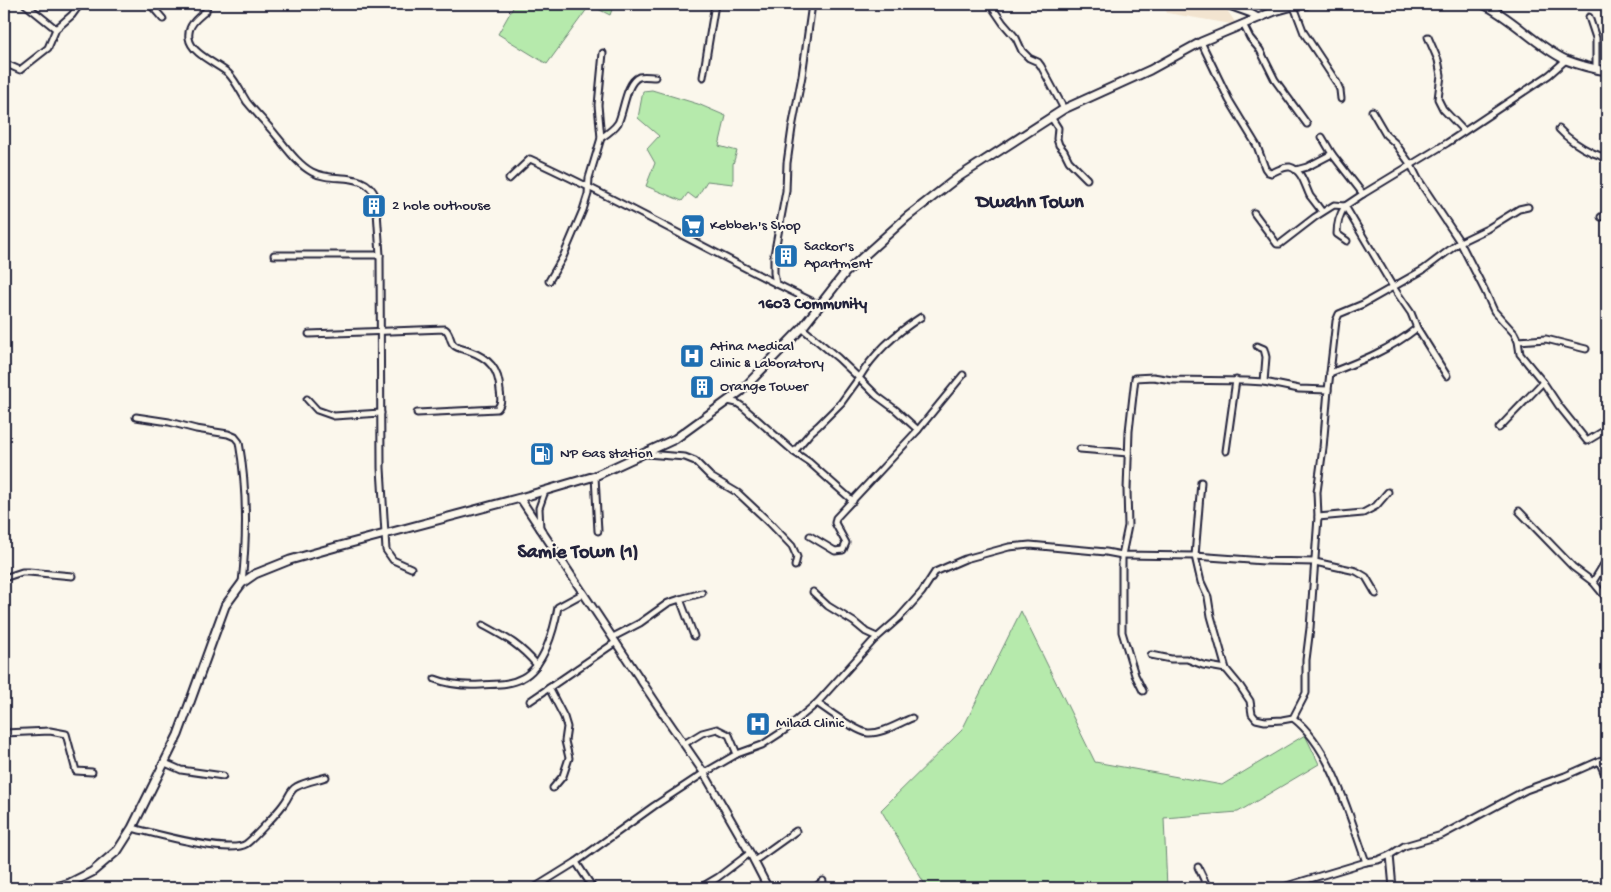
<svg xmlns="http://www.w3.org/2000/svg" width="1611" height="892" viewBox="0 0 1611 892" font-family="'Gochi Hand',sans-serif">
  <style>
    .built { fill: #f2e4d0 }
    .green { fill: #b6eaac; stroke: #6c8674 }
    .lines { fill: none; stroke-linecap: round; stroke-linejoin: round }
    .minor-casing { stroke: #22223b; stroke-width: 9 }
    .tertiary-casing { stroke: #22223b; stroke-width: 10 }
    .secondary-casing { stroke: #22223b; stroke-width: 11 }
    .minor { stroke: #fbf7ec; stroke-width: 5 }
    .tertiary { stroke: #fbf7ec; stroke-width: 6 }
    .secondary { stroke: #fbf7ec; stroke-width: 7 }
    .labels { text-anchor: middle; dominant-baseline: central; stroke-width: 4.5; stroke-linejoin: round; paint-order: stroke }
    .poi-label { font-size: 15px; fill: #22223b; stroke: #fbf7ec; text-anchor: start }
    .neighbourhood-label { font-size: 16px; font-weight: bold; fill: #22223b; stroke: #fbf7ec }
    .district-label { font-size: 20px; font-weight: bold; fill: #22223b; stroke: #fbf7ec }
  </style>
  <rect width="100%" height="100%" fill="#fbf7ec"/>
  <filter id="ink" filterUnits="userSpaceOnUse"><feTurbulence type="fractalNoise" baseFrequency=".02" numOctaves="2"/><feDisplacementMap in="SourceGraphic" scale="10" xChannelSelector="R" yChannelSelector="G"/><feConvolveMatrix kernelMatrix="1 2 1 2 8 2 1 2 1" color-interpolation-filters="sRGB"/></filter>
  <g filter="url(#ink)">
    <!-- built -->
    <polygon class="built" points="1163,4 1223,4 1237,25 1167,13"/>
    <!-- green -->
    <g class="green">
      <polygon points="515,4 614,4 610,15 590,5 547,64 498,34"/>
      <polygon points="652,90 698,104 726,116 719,146 737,151 733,164 733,184 707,181 696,199 688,193 682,201 646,186 655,163 647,149 659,136 638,118 643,91"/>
      <polygon points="1021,611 1095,762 1222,785 1305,735 1319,764 1238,812 1164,818 1167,888 927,888 881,810 962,730"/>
    </g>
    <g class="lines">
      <defs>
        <g id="minor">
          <polyline points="25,4 56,29"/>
          <polyline points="150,4 163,19"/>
          <path d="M207 4 206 11C197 18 187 26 189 38 191 54 218 64 228 73 236 81 241 93 247 102 256 113 266 123 275 134 286 147 297 164 312 172 333 184 365 169 376 197L380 255 381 468 386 550 393 560 411 568"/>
          <polyline points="990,4 1003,23 1016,38 1022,51 1029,58 1038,62 1041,66 1064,109"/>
          <polyline points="1046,4 1047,5"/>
          <polyline points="1293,4 1304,33 1337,83 1340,90 1341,99"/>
          <polyline points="1589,17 1596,38 1596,69"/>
          <polyline points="1243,24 1250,38 1260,50 1275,80 1307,124"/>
          <polyline points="1428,37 1438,60 1441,75 1438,99 1443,109 1464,131"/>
          <path d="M1201 42 1229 100 1257 146 1265 168 1268 172 1271 173C1278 171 1283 166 1290 167 1302 170 1305 186 1310 196 1314 201 1318 206 1322 212"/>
          <polyline points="4,63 20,70 48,48 56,29 72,15 80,4"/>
          <polyline points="703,77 715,4"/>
          <polyline points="1372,111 1386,135 1395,143 1411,165 1418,179 1460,242 1485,291 1494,311 1514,333 1518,341 1520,354 1543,382 1559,406 1587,441 1607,429"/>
          <polyline points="1051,117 1058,128 1057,139 1059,145 1064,151 1069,161 1087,179"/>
          <path d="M1559 129C1568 139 1580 147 1593 153 1599 155 1602 156 1607 161"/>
          <polyline points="1322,137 1332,154 1363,194"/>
          <path d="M601 138C607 134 614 129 618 123 624 111 626 82 639 77 644 76 650 77 655 77"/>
          <polyline points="1296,170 1307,167 1332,154"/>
          <path d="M509 179 530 159C629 204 722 259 820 305"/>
          <polyline points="1254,213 1277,244 1280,244 1315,217 1334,205 1345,206 1363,194 1447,143 1549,75 1566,60"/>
          <polyline points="1601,217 1607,213"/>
          <path d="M1347 241 1337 234C1337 223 1339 216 1345 206L1393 287 1411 313 1417 328 1447 376"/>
          <polyline points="274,255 380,255"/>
          <polyline points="549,281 563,257 583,210 588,194 589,178 601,138 598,105 603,53"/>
          <polyline points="776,284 774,273 774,255 786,191 787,163 792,128 802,76 812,4"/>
          <path d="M802 328 838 358 859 378C874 353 896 333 921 317"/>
          <path d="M309 334 445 329C451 333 449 341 454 345 458 349 464 349 469 351 489 358 499 369 500 391 501 398 502 404 497 409L417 413"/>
          <polyline points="1518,341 1546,339 1586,349"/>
          <polyline points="1257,346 1264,349 1266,357 1264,382"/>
          <path d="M1330 373C1361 361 1391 349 1417 328"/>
          <polyline points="1328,390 1336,321 1339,314 1363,304 1423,270 1460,242 1487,229 1519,209 1528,207"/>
          <polyline points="307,399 317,410 334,416 381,413"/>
          <polyline points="728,401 737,403 743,407 794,452 811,432 818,426 841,403 859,378 877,396 896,410 918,430 836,518 835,523 846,543 843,550 835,551 810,536"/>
          <path d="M136 417 169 422 196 429 228 434 235 437 239 442C247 488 247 537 242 583"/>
          <polyline points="1499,428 1543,382"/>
          <polyline points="918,430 963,375"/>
          <polyline points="1080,449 1128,453"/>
          <polyline points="1226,451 1236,380"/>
          <polyline points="794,452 809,462 853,501"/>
          <polyline points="646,454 685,457 695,461 711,477 738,493 770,523 792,546 797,557 795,566"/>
          <polyline points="595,476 598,531"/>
          <polyline points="1201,482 1195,556 1201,582 1208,597 1211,616 1226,669"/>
          <polyline points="1519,511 1573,567 1593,582"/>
          <polyline points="1318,517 1363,513 1376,506 1388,492"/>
          <polyline points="540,529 539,508 545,491"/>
          <polyline points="1607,559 1593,582 1607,599"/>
          <polyline points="4,578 22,572 29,572 72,576"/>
          <polyline points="813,592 828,606 854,622 866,632 877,637"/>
          <polyline points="680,599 702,593"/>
          <path d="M483 625C507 638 519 644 537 665"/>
          <polyline points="613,637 640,623 668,603 680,599 694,636"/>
          <path d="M435 679C450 685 465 686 481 685 495 684 510 685 522 678 544 667 554 630 558 607L582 594"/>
          <polyline points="549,688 564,717 567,727 565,741 569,758 563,776 553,788"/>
          <polyline points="1143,691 1135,675 1122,632 1122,555 1128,526 1127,490 1129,431 1135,378 1153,377 1172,380 1247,381 1264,382 1299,389 1328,390 1323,448 1317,492 1318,517 1310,628 1306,660 1306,693 1293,718 1282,720 1265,721 1256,719 1252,714 1250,701 1240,686 1226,669 1203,665 1187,659 1171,659 1151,655"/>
          <polyline points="530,701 616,642"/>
          <path d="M817 703C827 710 857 732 868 733 882 734 899 723 912 718"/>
          <path d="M1293 718C1332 748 1349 816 1366 862"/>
          <polyline points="4,733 50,731 66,734 76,771 92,772"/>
          <polyline points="684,744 702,733 717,729 729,735 737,754"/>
          <polyline points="1607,759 1599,761 1607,779"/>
          <polyline points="165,763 181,770 223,776"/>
          <path d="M132 828C153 833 229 855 246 844 252 840 280 810 285 802 289 797 290 790 296 787 305 782 317 780 326 777"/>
          <polyline points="1390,855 1393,888"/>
          <polyline points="754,861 796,831"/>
          <polyline points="576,862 593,888"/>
          <polyline points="1198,867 1208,888"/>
          <polyline points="534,888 576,862 654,806 704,773 737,754 762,745 785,730 817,703 873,641 899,618 922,592 935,572 965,559 1009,547 1030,545 1106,552 1122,555 1195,556 1264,561 1315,562 1356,571 1366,577 1376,594"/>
          <polyline points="700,888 717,878 750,853"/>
          <polyline points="814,888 823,881"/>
          <polyline points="1280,888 1366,862 1378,860 1390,855 1404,846 1442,835 1526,790 1565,776 1599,761"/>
        </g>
        <g id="tertiary">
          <polyline points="1225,4 1250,13 1259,18"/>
          <polyline points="520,498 664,715 704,773 750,853 768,888"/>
        </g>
        <g id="secondary">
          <path d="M1483 4C1513 18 1536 46 1566 60 1579 65 1594 69 1607 71"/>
          <polyline points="53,888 70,883 92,872 118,850 132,828 178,735 225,606 242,583 255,574 290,560 336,547 520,498 595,476 675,439 741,391 802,328 845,273 907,217 957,178 1064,109 1150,70 1201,42 1275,11 1293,6 1307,4"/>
        </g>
      </defs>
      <!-- minor casing -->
      <use href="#minor" class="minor-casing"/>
      <!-- tertiary casing -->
      <use href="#tertiary" class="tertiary-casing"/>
      <!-- secondary casing -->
      <use href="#secondary" class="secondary-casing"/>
      <!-- minor -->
      <use href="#minor" class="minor"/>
      <!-- tertiary -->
      <use href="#tertiary" class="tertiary"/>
      <!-- secondary -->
      <use href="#secondary" class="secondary"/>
    </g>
  </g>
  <!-- icons -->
  <defs>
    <symbol id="building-square" viewBox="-11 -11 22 22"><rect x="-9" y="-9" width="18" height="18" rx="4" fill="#1f6fb2" stroke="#fbf7ec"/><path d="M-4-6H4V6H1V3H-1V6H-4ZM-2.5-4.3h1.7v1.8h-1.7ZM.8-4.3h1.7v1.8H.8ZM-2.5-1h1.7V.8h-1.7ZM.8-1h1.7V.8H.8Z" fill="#fff"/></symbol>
    <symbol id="supermarket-square" viewBox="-11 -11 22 22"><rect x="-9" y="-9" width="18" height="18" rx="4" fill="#1f6fb2" stroke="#fbf7ec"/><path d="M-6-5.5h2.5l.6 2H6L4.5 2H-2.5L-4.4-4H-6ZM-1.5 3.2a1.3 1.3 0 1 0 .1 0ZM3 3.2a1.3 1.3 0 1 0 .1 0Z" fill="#fff"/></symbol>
    <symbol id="hospital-square" viewBox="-11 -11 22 22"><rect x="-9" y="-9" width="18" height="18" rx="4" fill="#1f6fb2" stroke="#fbf7ec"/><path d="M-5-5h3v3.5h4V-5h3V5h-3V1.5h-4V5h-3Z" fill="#fff"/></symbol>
    <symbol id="fuel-square" viewBox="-11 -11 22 22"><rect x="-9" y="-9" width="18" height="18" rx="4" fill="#1f6fb2" stroke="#fbf7ec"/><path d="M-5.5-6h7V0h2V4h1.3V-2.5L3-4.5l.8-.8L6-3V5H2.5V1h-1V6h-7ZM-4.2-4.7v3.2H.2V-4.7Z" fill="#fff"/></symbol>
  </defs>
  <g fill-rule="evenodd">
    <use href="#building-square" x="360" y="192" width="28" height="28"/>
    <use href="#supermarket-square" x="679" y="212" width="28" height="28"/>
    <use href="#building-square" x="772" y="242" width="28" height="28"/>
    <use href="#hospital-square" x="678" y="342" width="28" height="28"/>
    <use href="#building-square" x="688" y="373" width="28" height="28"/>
    <use href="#fuel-square" x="528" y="440" width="28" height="28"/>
    <use href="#hospital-square" x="744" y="710" width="28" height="28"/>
  </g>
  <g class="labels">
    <!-- poi labels -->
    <g class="poi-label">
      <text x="392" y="206">2 hole outhouse</text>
      <text x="710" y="226">Kebbeh's Shop</text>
      <text x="804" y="247">Sackor's<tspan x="804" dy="17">Apartment</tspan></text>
      <text x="710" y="347">Atina Medical<tspan x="710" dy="17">Clinic &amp; Laboratory</tspan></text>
      <text x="720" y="387">Orange Tower</text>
      <text x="560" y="454">NP Gas station</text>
      <text x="776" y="724">Milad Clinic</text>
    </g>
    <!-- neighbourhood labels -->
    <g class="neighbourhood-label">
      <text x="813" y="305">1603 Community</text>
    </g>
    <!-- district labels -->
    <g class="district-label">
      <text x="1030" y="203">Dwahn Town</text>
      <text x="578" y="553">Samie Town (1)</text>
    </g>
  </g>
  <!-- margin -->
  <rect width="1611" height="892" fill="none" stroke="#fbf7ec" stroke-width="20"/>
  <rect x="10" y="10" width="1591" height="872" fill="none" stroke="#22223b" stroke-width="2" filter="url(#ink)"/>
</svg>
